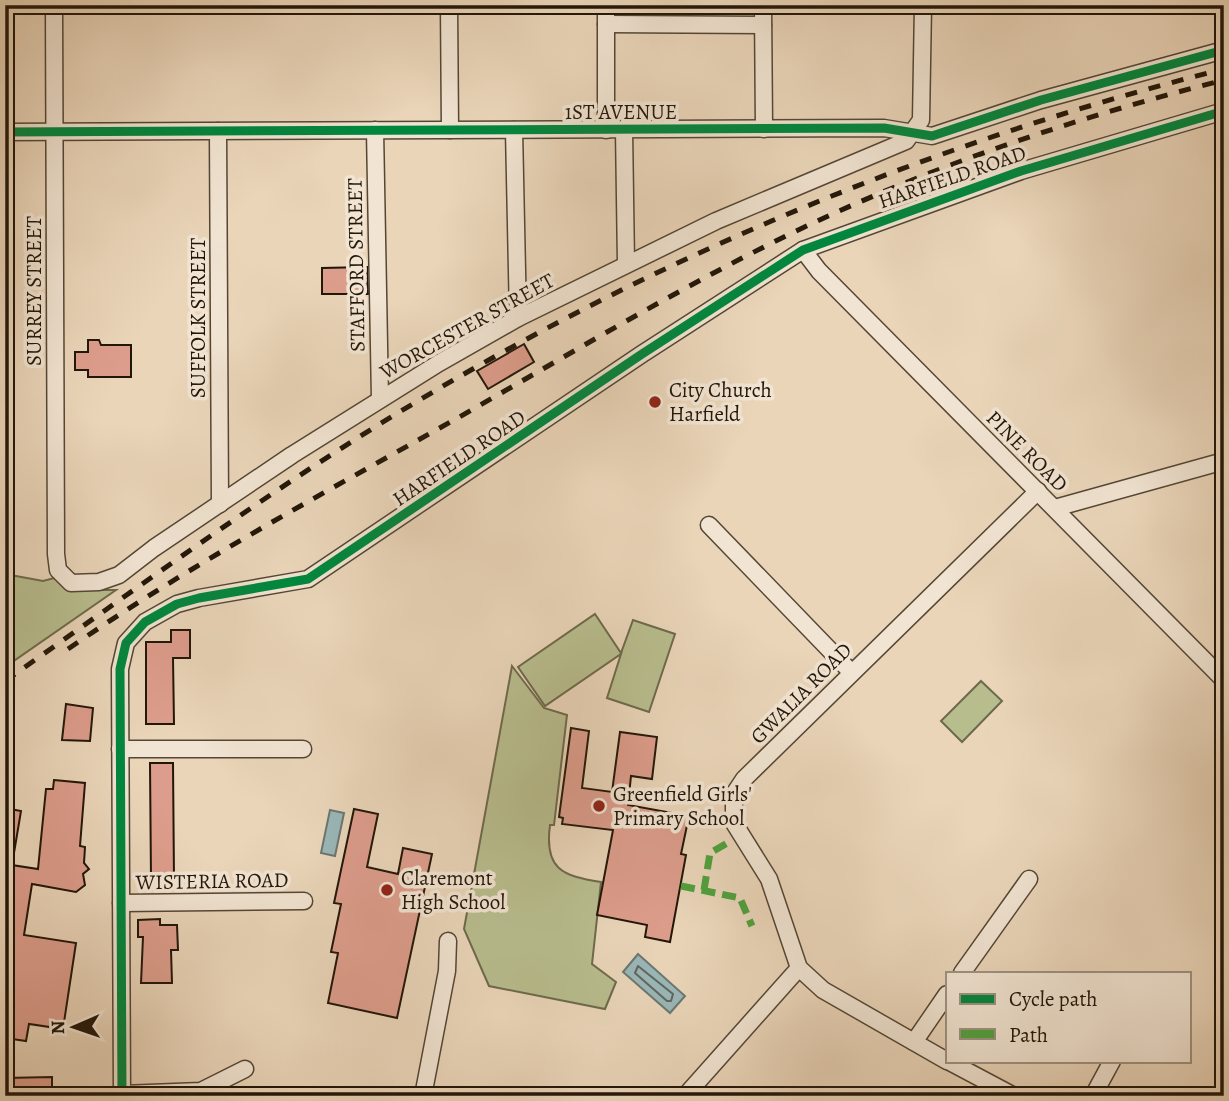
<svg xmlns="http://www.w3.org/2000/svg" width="1229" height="1101" viewBox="0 0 1229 1101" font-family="Alegreya,serif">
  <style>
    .green { fill: #b8bd8e; stroke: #6d6a4c; stroke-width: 2 }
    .water { fill: #9ab7b8; stroke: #6a7772; stroke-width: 2 }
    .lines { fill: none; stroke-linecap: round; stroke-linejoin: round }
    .shore { stroke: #5e6660; stroke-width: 2 }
    .building { fill: #dd9d8c; stroke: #221609; stroke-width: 2 }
    .minor-casing { stroke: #544635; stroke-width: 19 }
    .minor { stroke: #f1e4d2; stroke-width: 16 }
    .rail { stroke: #221609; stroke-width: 5; stroke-dasharray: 12 12; stroke-linecap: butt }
    .quiet { stroke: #50a13e; stroke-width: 7; stroke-dasharray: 14 7; stroke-linecap: butt }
    .cycleway-casing { stroke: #f1e4d2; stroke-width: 13 }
    .cycleway { stroke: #00873e; stroke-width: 9 }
    .poi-dot { fill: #8f2418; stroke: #f1e4d2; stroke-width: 2.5 }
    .labels { text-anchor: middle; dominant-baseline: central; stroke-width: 7; stroke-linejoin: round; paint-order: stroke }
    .street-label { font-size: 21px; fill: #221609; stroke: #f1e4d2 }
    .poi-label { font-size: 21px; fill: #221609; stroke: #f1e4d2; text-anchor: start }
  </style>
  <rect width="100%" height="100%" fill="#ead5b9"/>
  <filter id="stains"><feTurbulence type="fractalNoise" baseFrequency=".00286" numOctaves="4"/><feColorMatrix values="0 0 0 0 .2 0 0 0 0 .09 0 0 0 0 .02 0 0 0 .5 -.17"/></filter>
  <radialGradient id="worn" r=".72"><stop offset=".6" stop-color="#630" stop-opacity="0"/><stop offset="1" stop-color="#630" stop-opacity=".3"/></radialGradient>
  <!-- green -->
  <g class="green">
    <polygon points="5,574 43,581 54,578 74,590 116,590 5,667"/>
    <polygon points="595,614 621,653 633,620 675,634 649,712 607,698 621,654 545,706 518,667"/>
    <path d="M512 666 544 708 567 715 554 825H550C544 869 562 876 601 882L592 964 616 982 605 1009 489 986 464 929Z"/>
    <polygon points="981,681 1002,701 962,742 941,721"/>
  </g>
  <!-- water -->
  <g class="water">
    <polygon points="330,810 344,813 335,856 321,853"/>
    <polygon points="638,954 685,996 670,1013 623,972"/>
  </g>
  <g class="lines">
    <!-- shore -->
    <polygon class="shore" points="638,966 673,994 671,1001 667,1001 635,973"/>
  </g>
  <!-- building -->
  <g class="building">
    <polygon points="367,267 368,294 322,294 322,268"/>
    <polygon points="88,340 99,340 101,345 131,345 131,377 88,377 88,370 75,370 75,352 88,352"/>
    <polygon points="524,344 534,362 488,389 477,371"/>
    <polygon points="171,630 190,630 190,658 173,658 174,724 146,724 146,642 171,642"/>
    <polygon points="66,704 93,708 90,741 62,740"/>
    <polygon points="571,728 589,731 582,788 612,792 620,732 657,737 652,779 631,776 628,805 689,816 681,854 686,855 670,942 645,937 647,925 597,915 613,830 562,824 563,818 559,817"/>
    <polygon points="150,763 173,763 174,879 151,879"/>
    <polygon points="54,780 85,783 80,846 85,847 84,863 89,869 83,874 85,885 76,892 32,884 24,935 76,943 63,1029 29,1024 26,1041 5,1038 5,864 38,869 46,789 53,789"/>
    <polygon points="5,808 21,811 13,859 5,859"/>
    <polygon points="354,809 378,814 367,867 398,874 403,848 432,854 397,1018 328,1003 338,953 331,952 341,904 334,903"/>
    <polygon points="160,919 160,925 177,925 178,950 171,950 172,983 141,983 143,937 138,937 138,920"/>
    <polygon points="52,1077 52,1095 5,1096 5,1078"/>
  </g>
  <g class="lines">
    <defs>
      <g id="minor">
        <polyline points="54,5 56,554 58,570 71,583 99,582 119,575 154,548 292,455 439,363 518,318 716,221 906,141 921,120 923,5"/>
        <polyline points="449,5 450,130"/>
        <polyline points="763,5 764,129"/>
        <polyline points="606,24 763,25"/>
        <polyline points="375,130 380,399"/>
        <polyline points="514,130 518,318"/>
        <polyline points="606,130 606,5"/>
        <polyline points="624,130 626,264"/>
        <polyline points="218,131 220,504"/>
        <polyline points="5,132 884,128 932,136 1041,100 1224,50"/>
        <polyline points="803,250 819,271 1224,680"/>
        <polyline points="1055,508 1224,461"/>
        <polyline points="709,525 851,672"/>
        <polyline points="120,749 303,749"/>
        <polyline points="121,903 304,901"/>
        <polyline points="962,973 1029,879"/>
        <polyline points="914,1042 947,994"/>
        <polyline points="947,1061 823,990 799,968 769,879 734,823 734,794 744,779 1038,491"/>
        <polyline points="948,1061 1014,1096"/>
        <polyline points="122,1094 201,1091 245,1069"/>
        <polyline points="122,1096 120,669 126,643 145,622 177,604 199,598 308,579 642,354 803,250 1021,171 1224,111"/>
        <polyline points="423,1096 447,971 448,941"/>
        <polyline points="685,1096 799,968"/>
        <polyline points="1093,1096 1112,1061"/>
      </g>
    </defs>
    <!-- minor casing -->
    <use href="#minor" class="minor-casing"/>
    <!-- minor -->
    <use href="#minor" class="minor"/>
    <!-- rail -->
    <g class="rail">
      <path d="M68 649C191 564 324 493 454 420 565 357 675 290 790 234 928 167 1074 118 1224 80"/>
      <path d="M5 681C128 595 248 506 375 427 638 264 924 144 1224 69"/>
    </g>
    <!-- quiet -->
    <g class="quiet">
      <polyline points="681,886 740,898 752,926"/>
      <polyline points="704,890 710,853 729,842"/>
    </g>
    <defs>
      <g id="cycleway">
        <polyline points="5,132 884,128 932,136 1041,100 1224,50"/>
        <polyline points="122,1096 120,669 126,643 145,622 177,604 199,598 308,579 642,354 803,250 1021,171 1224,111"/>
      </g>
    </defs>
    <!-- cycleway casing -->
    <use href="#cycleway" class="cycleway-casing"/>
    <!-- cycleway -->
    <use href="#cycleway" class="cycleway"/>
  </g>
  <!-- markers -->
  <g class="poi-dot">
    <circle cx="655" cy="402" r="7"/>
    <circle cx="599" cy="806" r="7"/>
    <circle cx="387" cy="890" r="7"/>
  </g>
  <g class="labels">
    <!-- street labels -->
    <g class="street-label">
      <text x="621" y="112">1ST AVENUE</text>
      <text transform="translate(952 177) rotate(-19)">HARFIELD ROAD</text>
      <text transform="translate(356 265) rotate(-91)">STAFFORD STREET</text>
      <text transform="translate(34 291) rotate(-90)">SURREY STREET</text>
      <text transform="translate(198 318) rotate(-90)">SUFFOLK STREET</text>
      <text transform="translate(467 326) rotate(-29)">WORCESTER STREET</text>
      <text transform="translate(1027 451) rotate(45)">PINE ROAD</text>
      <text transform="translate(459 458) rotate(-34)">HARFIELD ROAD</text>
      <text transform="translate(801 693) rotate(-45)">GWALIA ROAD</text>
      <text transform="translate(212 881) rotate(-1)">WISTERIA ROAD</text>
    </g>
    <!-- poi labels -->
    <g class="poi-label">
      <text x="669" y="390">City Church<tspan x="669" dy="24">Harfield</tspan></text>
      <text x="613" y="794">Greenfield Girls'<tspan x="613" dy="24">Primary School</tspan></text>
      <text x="401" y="878">Claremont<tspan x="401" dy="24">High School</tspan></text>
    </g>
  </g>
  <!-- margin -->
  <rect width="1229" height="1101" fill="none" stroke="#ead5b9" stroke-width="28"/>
  <rect x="7" y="7" width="1215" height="1087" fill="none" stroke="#221609" stroke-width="3.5"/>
  <rect x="14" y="14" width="1201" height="1073" fill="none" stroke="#221609" stroke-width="2"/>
  <!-- legend -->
  <rect x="946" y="972" width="245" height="91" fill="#f1e4d2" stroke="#9e9282" stroke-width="2"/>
  <rect x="960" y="994" width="35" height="10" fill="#00873e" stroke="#9e9282" stroke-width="2"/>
  <text x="1009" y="1006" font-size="21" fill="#221609">Cycle path</text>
  <rect x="960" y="1029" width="35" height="10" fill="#50a13e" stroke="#9e9282" stroke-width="2"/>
  <text x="1009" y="1042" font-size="21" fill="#221609">Path</text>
  <!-- north arrow -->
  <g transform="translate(74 1027) rotate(268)" stroke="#f1e4d2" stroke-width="5" paint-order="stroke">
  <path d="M0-5L12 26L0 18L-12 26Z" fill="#221609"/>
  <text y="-10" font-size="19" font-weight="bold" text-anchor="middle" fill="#221609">N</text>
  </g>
  <rect width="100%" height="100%" filter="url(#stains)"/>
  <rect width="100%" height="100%" fill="url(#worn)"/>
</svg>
